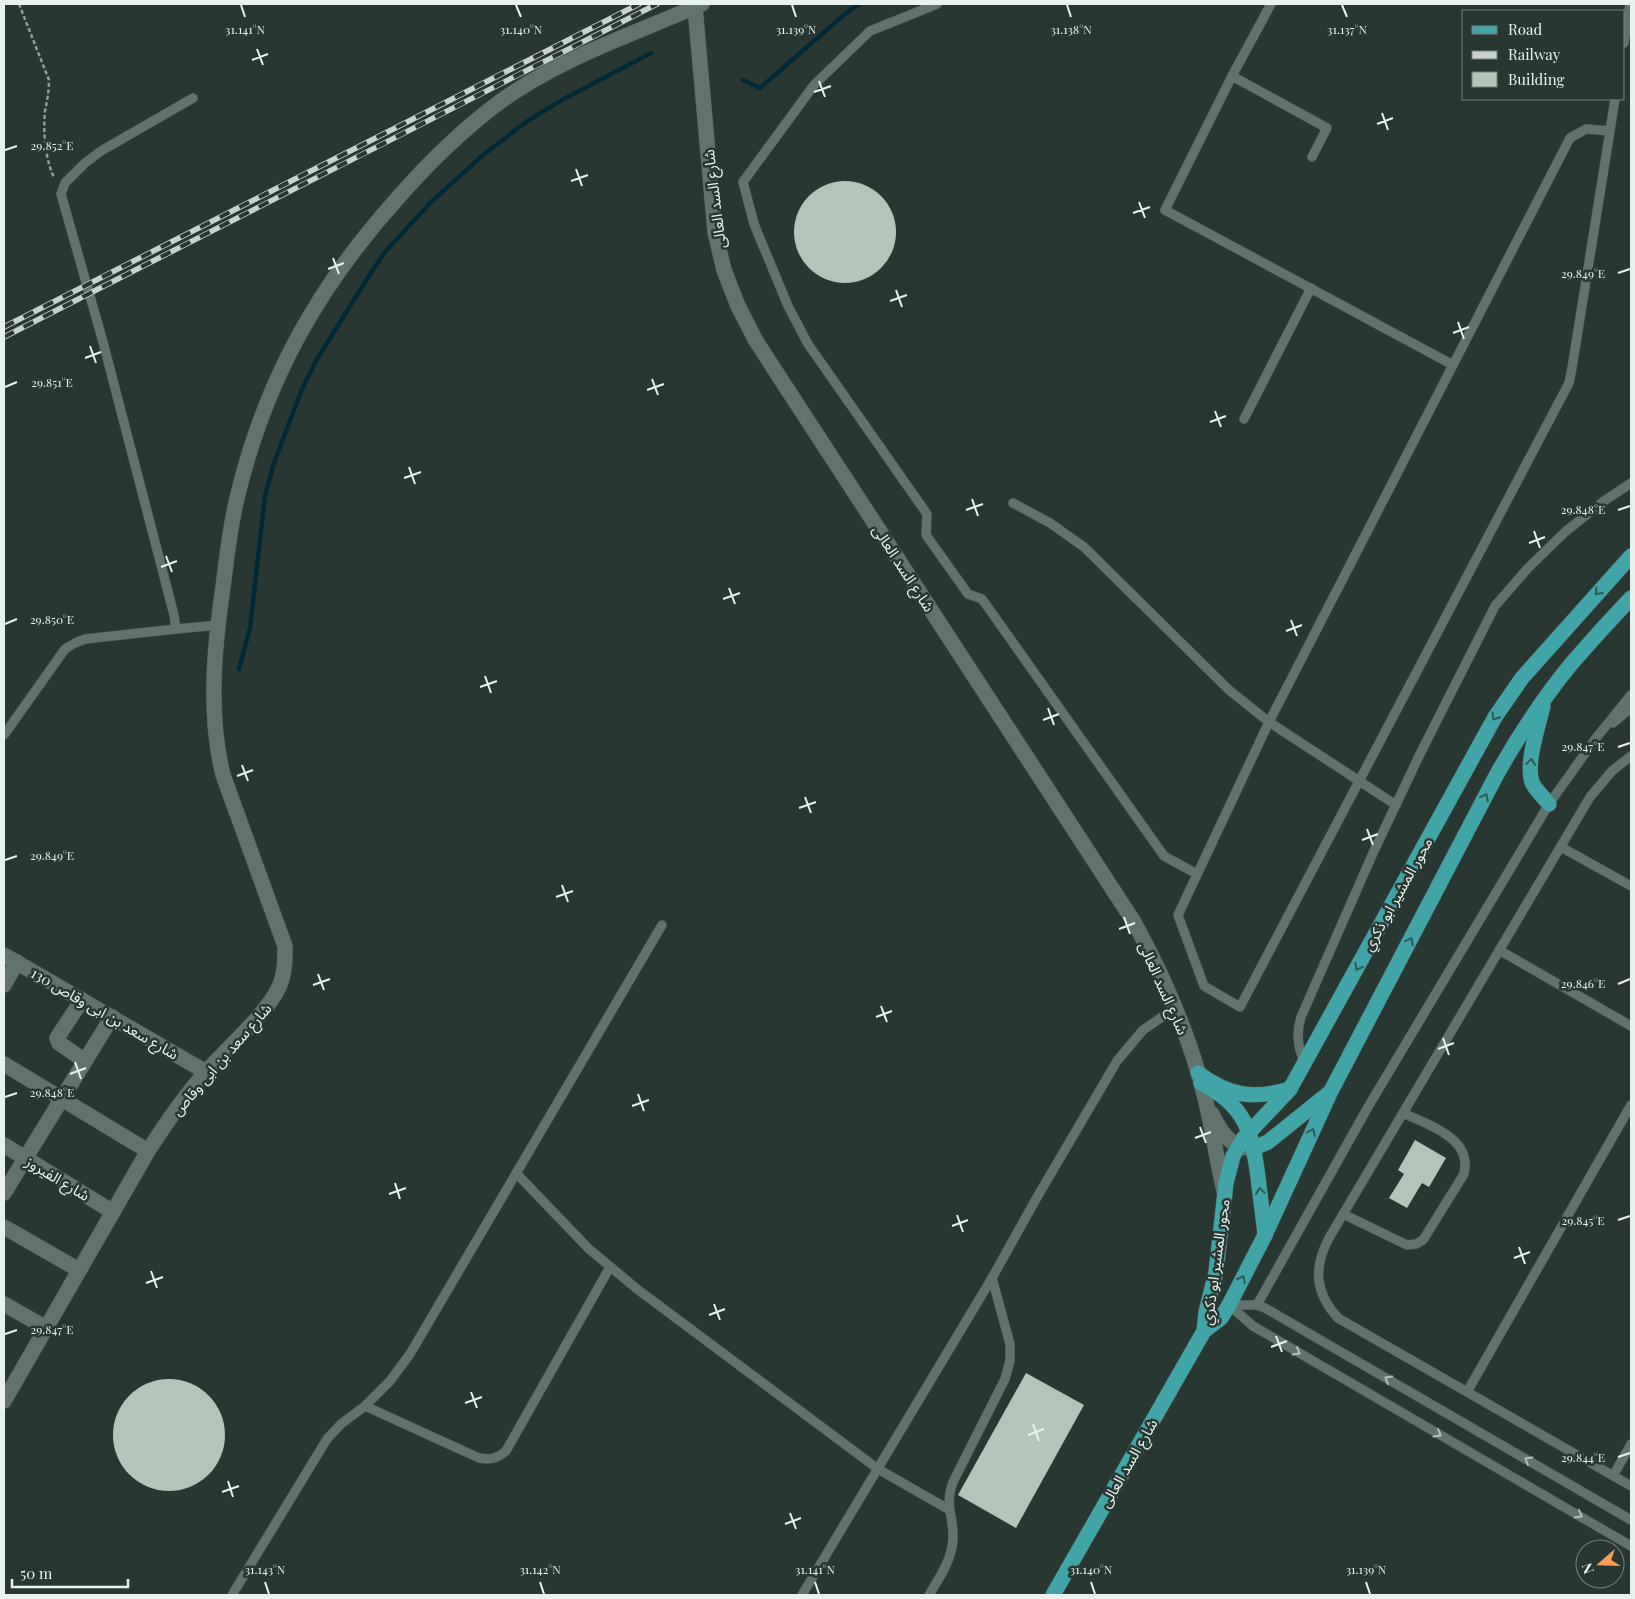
<svg xmlns="http://www.w3.org/2000/svg" width="1635" height="1599" viewBox="0 0 1635 1599" font-family="'Playfair Display','Noto Sans Arabic',serif">
  <style>
    .lines { fill: none; stroke-linecap: round; stroke-linejoin: round }
    .stream { stroke: #002935; stroke-width: 4.5 }
    .building { fill: #b5c3b8 }
    .lane-casing { stroke: #495652; stroke-width: 10 }
    .street-casing { stroke: #495652; stroke-width: 16 }
    .primary-casing { stroke: #495652; stroke-width: 16 }
    .path { stroke: #929e9a; stroke-width: 2.5; stroke-dasharray: 4 2.5; stroke-linecap: butt }
    .lane { stroke: #62726d; stroke-width: 9 }
    .street { stroke: #62726d; stroke-width: 15 }
    .primary { stroke: #41a5a8; stroke-width: 15 }
    .rail-casing { stroke: #c7d1cd; stroke-width: 5.5 }
    .rail { stroke: #293733; stroke-width: 4; stroke-dasharray: 11; stroke-linecap: butt }
    .oneway { stroke: #305856 }
    .oneway2 { stroke: #b3bfbb }
    .ticks { fill: none; stroke: #e9f2ef; stroke-width: 2 }
    .labels { text-anchor: middle; dominant-baseline: central; stroke-width: 5; stroke-linejoin: round; paint-order: stroke }
    .street-label { font-size: 15px; fill: #e9f2ef; stroke: #293733 }
    .ticks-label { font-size: 12px; text-anchor: middle; fill: #e9f2ef; stroke: #293733; stroke-width: 5; stroke-linejoin: round; paint-order: stroke }
  </style>
  <rect width="100%" height="100%" fill="#293733"/>
  <g class="lines">
    <!-- stream -->
    <g class="stream">
      <polyline points="743,80 760,88 846,13 859,4"/>
      <polyline points="239,669 250,628 265,496 274,463 302,389 317,359 372,271 385,252 431,202 482,156 526,122 562,100 651,53"/>
    </g>
  </g>
  <!-- building -->
  <g class="building">
    <circle cx="845" cy="232" r="51"/>
    <polygon points="1415,1140 1446,1158 1429,1187 1422,1183 1407,1208 1389,1198 1404,1174 1398,1170"/>
    <polygon points="1026,1373 1084,1405 1016,1528 958,1495"/>
    <circle cx="169" cy="1435" r="56"/>
  </g>
  <g class="lines">
    <defs>
      <g id="lane">
        <polyline points="937,4 870,31 814,85 743,182 754,224 788,306 808,344 927,514 926,535 968,594 982,599 1164,856 1197,874"/>
        <polyline points="1271,4 1232,76 1327,128 1312,157"/>
        <polyline points="1624,43 1630,4"/>
        <polyline points="1232,76 1165,210 1453,365"/>
        <polyline points="193,98 101,151 85,163 65,183 61,194 103,342 174,615 176,629 218,625"/>
        <polyline points="1610,131 1586,129 1570,138 1269,722 1178,915 1204,986 1240,1007 1569,383 1572,368 1610,131 1615,99"/>
        <polyline points="1244,419 1311,288"/>
        <polyline points="1013,503 1050,523 1084,547 1229,690 1269,722 1396,805"/>
        <polyline points="1613,723 1631,708"/>
        <polyline points="4,735 65,649 75,643 85,639 176,629"/>
        <path d="M1631 756 1612 771 1590 797 1329 1238C1313 1268 1315 1293 1338 1318L1631 1486"/>
        <polyline points="1561,847 1631,886"/>
        <polyline points="1499,950 1631,1026"/>
        <path d="M1305 1063C1297 1047 1296 1033 1301 1017L1373 853 1420 754 1495 606 1528 568 1565 532 1604 501 1631 483"/>
        <polyline points="516,1173 589,1249 637,1289 878,1469 948,1509"/>
        <path d="M1343 1214 1407 1245 1416 1244 1423 1240 1464 1174C1464 1171 1466 1166 1465 1162 1463 1135 1424 1123 1403 1113"/>
        <polyline points="1229,1305 1253,1326 1631,1546"/>
        <polyline points="1229,1305 1257,1305 1265,1308 1631,1520"/>
        <polyline points="1257,1305 1368,1107 1549,804 1596,738 1631,695"/>
        <polyline points="1467,1392 1631,1105"/>
        <path d="M365 1406 479 1458C491 1460 496 1459 506 1451L610 1267"/>
        <polyline points="1613,1476 1631,1444"/>
        <polyline points="232,1595 327,1439 341,1424 365,1406 390,1381 410,1354 662,925"/>
        <polyline points="802,1595 992,1278"/>
        <path d="M929 1595C939 1578 952 1560 953 1539 954 1515 944 1507 953 1482L1005 1379 1010 1361V1344L992 1278 1036 1199 1117 1061 1143 1030 1175 1008"/>
      </g>
      <g id="street">
        <path d="M695 7 715 232 724 270 738 306 756 341 1134 922C1164 977 1190 1036 1205 1098 1213 1130 1217 1163 1225 1195"/>
        <polyline points="4,955 206,1072"/>
        <polyline points="4,985 17,962"/>
        <polyline points="82,1000 57,1038 59,1043 85,1061"/>
        <polyline points="4,1064 148,1151"/>
        <path d="M1212 1114C1219 1129 1231 1149 1250 1148"/>
        <polyline points="4,1145 113,1212"/>
        <polyline points="4,1193 112,1017"/>
        <polyline points="4,1227 79,1270"/>
        <polyline points="4,1304 46,1328"/>
        <path d="M4 1401 148 1151C166 1123 185 1095 207 1071 228 1047 266 1015 279 987 285 974 285 960 285 946L223 775C208 714 214 649 223 587 227 556 230 525 238 494 266 379 318 287 396 200 428 163 462 130 501 101 564 56 632 35 702 4"/>
      </g>
      <g id="primary">
        <path d="M1543 706C1539 724 1523 770 1534 786 1538 792 1544 798 1549 804"/>
        <path d="M1198 1073C1229 1096 1253 1100 1290 1089"/>
        <path d="M1201 1083C1245 1105 1252 1131 1258 1177 1260 1196 1263 1215 1265 1235"/>
        <polyline points="1254,1148 1268,1142 1329,1093"/>
        <polyline points="1204,1331 1206,1312 1216,1272 1226,1183 1233,1156 1243,1139 1290,1089 1495,717 1522,678 1631,556"/>
        <path d="M1053 1595 1204 1331 1221 1318 1229 1305 1265 1235 1331 1091 1497 774C1519 735 1543 698 1572 663 1591 641 1611 619 1631 598"/>
      </g>
    </defs>
    <!-- lane casing -->
    <use href="#lane" class="lane-casing"/>
    <!-- street casing -->
    <use href="#street" class="street-casing"/>
    <!-- primary casing -->
    <use href="#primary" class="primary-casing"/>
    <!-- path -->
    <path class="path" d="M19 4 49 80C49 91 47 101 45 111 43 134 45 157 54 178"/>
    <!-- lane -->
    <use href="#lane" class="lane"/>
    <!-- street -->
    <use href="#street" class="street"/>
    <!-- primary -->
    <use href="#primary" class="primary"/>
    <defs>
      <g id="rail">
        <polyline points="4,327 639,4"/>
        <polyline points="4,337 657,4"/>
      </g>
    </defs>
    <!-- rail casing -->
    <use href="#rail" class="rail-casing"/>
    <!-- rail -->
    <use href="#rail" class="rail"/>
  </g>
  <!-- one-way arrows -->
  <defs><path id="oneway-chevron" d="M-2-3.5L2.5 0L-2 3.5" fill="none" stroke-width="1.6" stroke-linecap="round" stroke-linejoin="round" transform="scale(1.25)"/></defs>
  <g class="oneway">
    <use href="#oneway-chevron" transform="translate(1598 592) rotate(132)"/>
    <use href="#oneway-chevron" transform="translate(1495 717) rotate(122)"/>
    <use href="#oneway-chevron" transform="translate(1531 762) rotate(-83)"/>
    <use href="#oneway-chevron" transform="translate(1485 797) rotate(-62)"/>
    <use href="#oneway-chevron" transform="translate(1410 941) rotate(-62)"/>
    <use href="#oneway-chevron" transform="translate(1358 967) rotate(119)"/>
    <use href="#oneway-chevron" transform="translate(1312 1132) rotate(-65)"/>
    <use href="#oneway-chevron" transform="translate(1260 1191) rotate(-98)"/>
    <use href="#oneway-chevron" transform="translate(1242 1279) rotate(-63)"/>
  </g>
  <g class="oneway2">
    <use href="#oneway-chevron" transform="translate(1297 1352) rotate(30)"/>
    <use href="#oneway-chevron" transform="translate(1388 1379) rotate(-150)"/>
    <use href="#oneway-chevron" transform="translate(1438 1434) rotate(30)"/>
    <use href="#oneway-chevron" transform="translate(1528 1460) rotate(-150)"/>
    <use href="#oneway-chevron" transform="translate(1579 1515) rotate(30)"/>
  </g>
  <!-- ticks -->
  <path class="ticks" d="M241 5 245 17M516 5 521 17M792 5 796 17M1067 5 1071 17M1342 5 1347 17M257 49 263 65M252 60 268 54M819 81 825 97M814 92 831 86M1382 113 1388 130M1377 124 1393 118M5 150 17 146M576 169 582 186M571 181 588 175M1139 202 1145 218M1133 213 1150 207M333 258 339 274M328 269 344 263M1618 273 1630 269M896 290 902 307M890 301 907 295M1458 322 1464 339M1453 333 1469 327M90 346 96 363M85 358 101 352M652 379 658 395M5 387 17 382M647 390 664 384M1215 411 1221 427M1210 422 1226 416M409 467 415 484M404 478 421 472M972 499 978 516M966 510 983 504M1618 510 1630 506M1534 531 1540 548M1529 543 1545 537M166 556 172 572M161 567 177 561M729 588 735 604M723 599 740 593M1291 620 1297 636M5 624 17 619M1286 631 1302 625M485 676 491 693M480 687 497 681M1048 708 1054 725M1043 720 1059 714M1618 747 1630 743M242 765 248 781M237 776 253 770M805 797 811 813M799 808 816 802M1367 829 1373 845M1362 840 1378 834M5 860 17 856M562 885 568 902M556 897 573 891M1124 917 1130 934M1119 929 1135 923M318 974 324 990M1618 984 1630 979M313 985 330 979M881 1006 887 1022M876 1017 892 1011M1443 1038 1449 1055M1438 1049 1454 1043M75 1062 81 1079M70 1074 86 1068M638 1094 644 1111M5 1097 17 1093M632 1106 649 1100M1200 1127 1206 1143M1195 1138 1211 1132M395 1183 400 1199M389 1194 406 1188M957 1215 963 1232M1618 1220 1630 1216M952 1226 968 1220M1519 1247 1525 1264M1514 1258 1530 1252M151 1271 157 1288M146 1283 163 1277M714 1304 720 1320M709 1315 725 1309M5 1334 17 1330M1276 1336 1282 1352M1271 1347 1287 1341M471 1392 477 1408M465 1403 482 1397M1033 1424 1039 1441M1028 1435 1044 1429M1618 1457 1630 1453M228 1481 233 1497M222 1492 239 1486M790 1513 796 1529M785 1524 801 1518M265 1582 269 1594M540 1582 544 1594M815 1582 819 1594M1091 1582 1095 1594M1366 1582 1370 1594"/>
  <g class="labels">
    <!-- street labels -->
    <g class="street-label">
      <text transform="translate(714 199) rotate(-97)">شارع السد العالى</text>
      <text transform="translate(904 568) rotate(57)">شارع السد العالى</text>
      <text transform="translate(1397 894) rotate(-61)">محور المشير ابو ذكري</text>
      <text transform="translate(1164 988) rotate(66)">شارع السد العالى</text>
      <text transform="translate(105 1013) rotate(30)">شارع سعد بن ابى وقاص 130</text>
      <text transform="translate(221 1059) rotate(-49)">شارع سعد بن ابى وقاص</text>
      <text transform="translate(58 1178) rotate(31)">شارع الفيروز</text>
      <text transform="translate(1215 1262) rotate(-82)">محور المشير ابو ذكري</text>
      <text transform="translate(1128 1463) rotate(-60)">شارع السد العالى</text>
    </g>
  </g>
  <g class="ticks-label">
    <text x="245" y="34">31.141°N</text>
    <text x="796" y="34">31.139°N</text>
    <text x="521" y="34">31.140°N</text>
    <text x="1071" y="34">31.138°N</text>
    <text x="1347" y="34">31.137°N</text>
    <text x="52" y="150">29.852°E</text>
    <text x="1583" y="278">29.849°E</text>
    <text x="52" y="387">29.851°E</text>
    <text x="1583" y="514">29.848°E</text>
    <text x="52" y="624">29.850°E</text>
    <text x="1583" y="751">29.847°E</text>
    <text x="52" y="860">29.849°E</text>
    <text x="1583" y="988">29.846°E</text>
    <text x="52" y="1097">29.848°E</text>
    <text x="1583" y="1225">29.845°E</text>
    <text x="52" y="1334">29.847°E</text>
    <text x="1583" y="1462">29.844°E</text>
    <text x="265" y="1574">31.143°N</text>
    <text x="540" y="1574">31.142°N</text>
    <text x="815" y="1574">31.141°N</text>
    <text x="1091" y="1574">31.140°N</text>
    <text x="1366" y="1574">31.139°N</text>
  </g>
  <!-- border -->
  <rect width="1635" height="1599" fill="none" stroke="#e9f2ef" stroke-width="10"/>
  <!-- legend -->
  <rect x="1462" y="10" width="162" height="90" fill="#293733" stroke="#76827e"/>
  <rect x="1472" y="26" width="25" height="8" fill="#41a5a8" stroke="#76827e"/>
  <text x="1508" y="35" font-size="15" fill="#e9f2ef">Road</text>
  <rect x="1472" y="51" width="25" height="8" fill="#c7d1cd" stroke="#76827e"/>
  <text x="1508" y="60" font-size="15" fill="#e9f2ef">Railway</text>
  <rect x="1472" y="72" width="25" height="15" fill="#b5c3b8" stroke="#76827e"/>
  <text x="1508" y="85" font-size="15" fill="#e9f2ef">Building</text>
  <!-- north arrow -->
  <g transform="translate(1600 1564) rotate(250)"><circle r="24" fill="#293733" stroke="#76827e"/>
  <path d="M0-4L9 19L0 12L-9 19Z" fill="#fc9d53"/>
  <text y="-8" font-size="14" font-weight="bold" text-anchor="middle" fill="#e9f2ef">N</text>
  </g>
  <!-- scale -->
  <path d="M12 1579v8h116v-8" fill="none" stroke="#e9f2ef" stroke-width="2.5"/>
  <text x="20" y="1579" font-size="15" fill="#e9f2ef" stroke="#293733" stroke-width="4" paint-order="stroke">50 m</text>
</svg>
